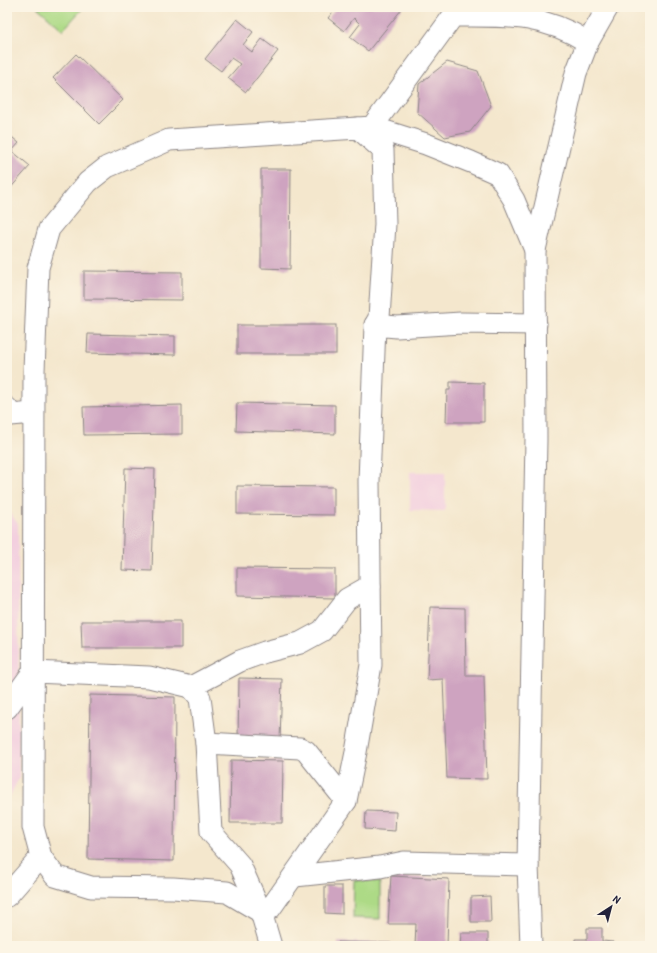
<svg xmlns="http://www.w3.org/2000/svg" width="657" height="953" viewBox="0 0 657 953" font-family="'Patrick Hand',sans-serif">
  <style>
    .built { fill: #f3cfdf }
    .green { fill: #adda86; stroke: #687e60 }
    .building { fill: #cea3c0 }
    .lines { fill: none; stroke-linecap: round; stroke-linejoin: round }
    .minor-casing { stroke: #8b8484; stroke-width: 23 }
    .minor { stroke: #fff; stroke-width: 21 }
  </style>
  <rect width="100%" height="100%" fill="#fcf5e5"/>
  <filter id="ink" filterUnits="userSpaceOnUse"><feTurbulence type="fractalNoise" baseFrequency=".025" numOctaves="2"/><feDisplacementMap in="SourceGraphic" scale="8" xChannelSelector="R" yChannelSelector="G"/><feConvolveMatrix kernelMatrix="1 2 1 2 8 2 1 2 1" color-interpolation-filters="sRGB"/></filter>
  <filter id="wash" filterUnits="userSpaceOnUse"><feTurbulence type="fractalNoise" baseFrequency=".012" numOctaves="4" result="noise"/><feDisplacementMap in="SourceGraphic" scale="16" xChannelSelector="R" yChannelSelector="G"/><feGaussianBlur stdDeviation="0.9" result="paint"/><feColorMatrix in="noise" values="0 0 0 0 0 0 0 0 0 0 0 0 0 0 0 0 0 1.4 0 .05"/><feComposite in="paint" operator="in"/></filter>
  <g filter="url(#wash)">
    <rect width="100%" height="100%" fill="#f4e7cd"/>
    <!-- built -->
    <g class="built">
      <polygon points="410,472 445,472 445,511 410,510"/>
      <polygon points="7,509 18,524 19,778 7,802"/>
    </g>
    <!-- green -->
    <g class="green">
      <polygon points="37,7 84,7 63,30"/>
      <polygon points="354,880 380,882 380,919 353,918"/>
    </g>
    <g id="blocks">
      <!-- building -->
      <g class="building">
        <polygon points="337,7 399,7 402,9 368,51 350,37 360,24 354,18 344,31 328,18"/>
        <polygon points="237,19 253,32 243,45 252,52 262,39 278,51 246,92 228,78 240,64 231,58 221,71 205,59"/>
        <polygon points="76,54 123,100 99,124 53,78"/>
        <polygon points="447,62 478,71 491,106 470,132 445,137 417,112 419,84"/>
        <polygon points="7,133 19,143 12,151 30,166 7,192"/>
        <polygon points="261,169 291,169 290,269 261,268"/>
        <polygon points="84,271 182,272 182,300 84,299"/>
        <rect x="237" y="325" width="99" height="29"/>
        <polygon points="88,334 175,336 175,355 87,353"/>
        <polygon points="450,382 484,383 484,422 446,422 447,390 450,390"/>
        <polygon points="237,403 335,405 335,434 236,431"/>
        <polygon points="182,405 182,434 84,435 83,407"/>
        <polygon points="125,468 155,469 152,571 122,570"/>
        <polygon points="237,486 334,487 334,515 237,514"/>
        <polygon points="237,568 335,569 335,598 237,596"/>
        <polygon points="430,607 465,608 466,676 484,676 487,779 447,778 443,679 427,680"/>
        <polygon points="81,621 181,621 181,648 82,648"/>
        <polygon points="239,678 282,679 280,740 238,739"/>
        <polygon points="90,695 175,697 174,861 88,859"/>
        <polygon points="231,760 283,761 282,823 230,823"/>
        <polygon points="366,811 396,812 395,831 365,829"/>
        <polygon points="391,876 449,879 447,946 415,946 416,924 388,924"/>
        <polygon points="325,886 342,886 342,914 325,913"/>
        <polygon points="490,896 491,922 471,922 471,897"/>
        <polygon points="587,928 602,928 602,941 613,942 613,946 575,946 575,939 587,939"/>
        <polygon points="461,933 488,933 488,946 460,946"/>
        <polygon points="338,942 391,943 391,946 338,946"/>
      </g>
    </g>
  </g>
  <g filter="url(#ink)">
    <use href="#blocks" fill-opacity="0" stroke="#8b8484" stroke-width="1"/>
    <g class="lines">
      <defs>
        <g id="minor">
          <polyline points="372,127 426,144 471,162 498,174 514,200 535,250"/>
          <path d="M358 128 372 127 453 16C505 16 541 13 588 42"/>
          <polyline points="7,408 11,415 33,413"/>
          <polyline points="191,687 200,698 206,743"/>
          <polyline points="7,708 33,672 149,677 191,687 240,661 265,652 300,643 322,631 347,599 370,586"/>
          <polyline points="295,876 380,867 404,862 528,865"/>
          <polyline points="7,896 41,857"/>
          <polyline points="261,912 227,892 173,888 91,887 55,876 41,857 33,827 34,371 38,268 49,229 88,182 107,167 169,140 358,128 383,150 385,224 379,318 375,325"/>
          <polyline points="261,912 240,865 211,832 206,743 300,748 306,751 346,801"/>
          <polyline points="271,946 261,912 270,909 346,801 356,752 371,665 369,481 375,325 397,327 461,323 536,324"/>
          <polyline points="531,946 528,865 536,439 535,250 576,73 588,42 608,7"/>
        </g>
      </defs>
      <!-- minor casing -->
      <use href="#minor" class="minor-casing"/>
      <!-- minor -->
      <use href="#minor" class="minor"/>
    </g>
  </g>
  <!-- margin -->
  <rect width="657" height="953" fill="none" stroke="#fcf5e5" stroke-width="24"/>
  <!-- north arrow -->
  <g transform="translate(611 907) rotate(36)" stroke="#fcf5e5" stroke-width="3" paint-order="stroke">
  <path d="M0-3L7 15L0 10L-7 15Z" fill="#22223b"/>
  <text y="-6" font-size="11" font-weight="bold" text-anchor="middle" fill="#22223b">N</text>
  </g>
</svg>
